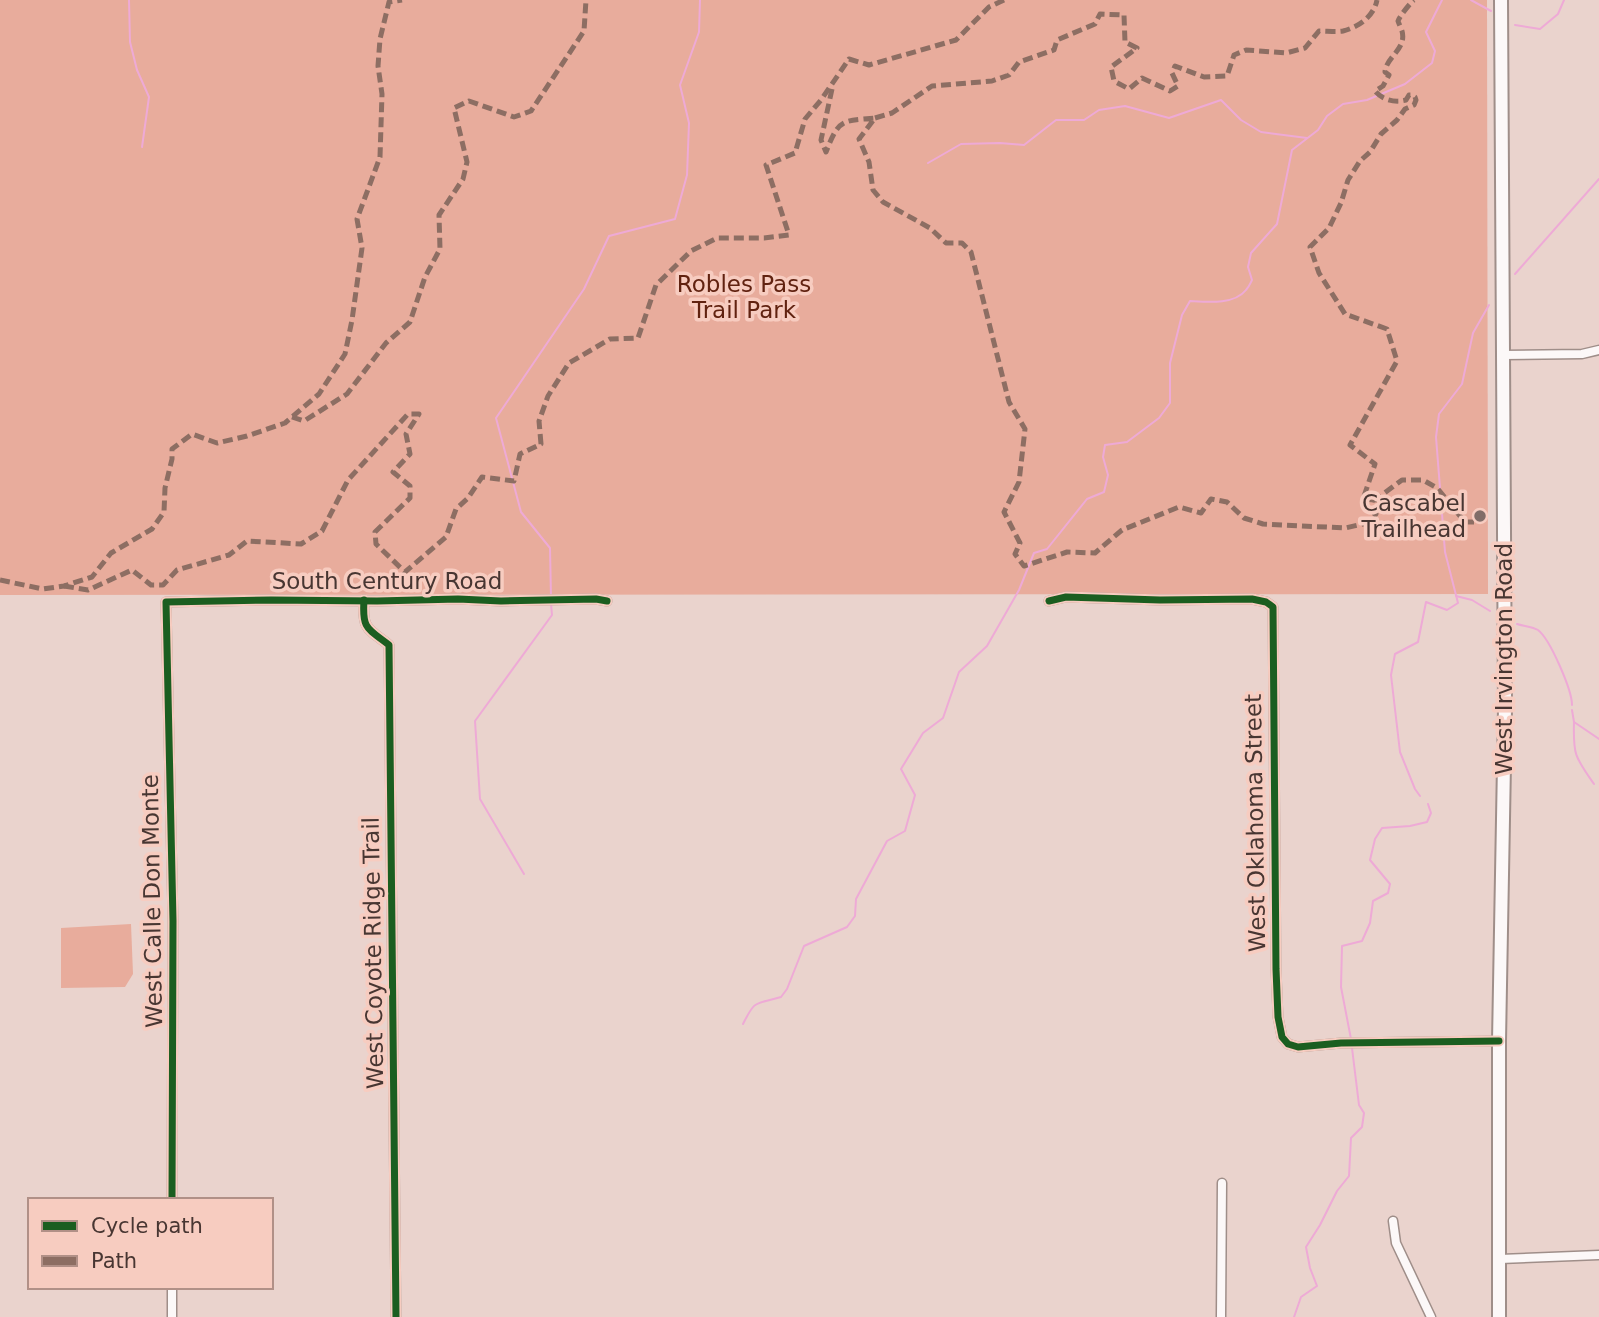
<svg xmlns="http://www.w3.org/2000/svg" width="1599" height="1317" viewBox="0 0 1599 1317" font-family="'DejaVu Sans',sans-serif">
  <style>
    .green { fill: #e8ac9c }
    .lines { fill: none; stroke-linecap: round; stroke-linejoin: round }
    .stream { stroke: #eeaad6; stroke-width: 2 }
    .street-casing { stroke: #9f8e89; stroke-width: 11 }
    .secondary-casing { stroke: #9f8e89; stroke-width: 16 }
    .street { stroke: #fcf8f8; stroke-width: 8 }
    .secondary { stroke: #fcf8f8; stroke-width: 12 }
    .quiet { stroke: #8d6e63; stroke-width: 5; stroke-dasharray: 10 5; stroke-linecap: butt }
    .cycleway-casing { stroke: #f7ccc0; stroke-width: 11 }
    .cycleway { stroke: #1b5e20; stroke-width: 7 }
    .poi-dot { fill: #816d68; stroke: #f7ccc0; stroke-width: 2.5 }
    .labels { text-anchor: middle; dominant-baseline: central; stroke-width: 7; stroke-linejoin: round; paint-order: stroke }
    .park-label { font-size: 23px; fill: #612210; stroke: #f7ccc0 }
    .poi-label { font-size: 23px; fill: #483632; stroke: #f7ccc0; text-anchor: end }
    .street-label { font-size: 23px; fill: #483632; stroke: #f7ccc0 }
  </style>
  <rect width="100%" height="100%" fill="#ead3cd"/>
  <!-- green -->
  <g class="green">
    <polygon points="0,0 1487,0 1488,594 0,595"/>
    <polygon points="131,924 133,974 125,987 61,988 61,928"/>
  </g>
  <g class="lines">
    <!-- stream -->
    <g class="stream">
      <polyline points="129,0 130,42 137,70 149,97 142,147"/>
      <polyline points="1471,0 1491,11"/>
      <polyline points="1515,25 1540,29 1558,14 1564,0"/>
      <polyline points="928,163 961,144 1000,143 1024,145 1056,120 1084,120 1099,110 1125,106 1169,118 1221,100 1241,120 1261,132 1307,138"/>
      <polyline points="1515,274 1599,179"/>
      <polyline points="1456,596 1472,600 1490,611"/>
      <polyline points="551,598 550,548 521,512 496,418 584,289 609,236 675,219 687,175 689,123 680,85 699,32 700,0"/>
      <path d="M1517 624C1523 626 1533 627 1538 630 1550 639 1572 690 1572 705"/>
      <polyline points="1572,710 1574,722 1599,739"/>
      <path d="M1574 722C1573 755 1575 757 1594 784"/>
      <polyline points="1420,796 1415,789 1400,752 1391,675 1395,654 1418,642 1426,602 1447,610 1458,603 1445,552 1436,437 1439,414 1462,384 1473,333 1489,305"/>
      <polyline points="524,874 480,799 475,721 552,615 551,604"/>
      <path d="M743 1024C756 998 755 1005 781 997L787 989 804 946 847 927 855 916 856 899 887 841 905 831 915 795 901 769 923 733 943 718 959 672 987 646 1019 590 1034 553 1047 549 1087 499 1104 492 1108 475 1103 457 1105 445 1127 442 1159 418 1170 403V363L1182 315 1190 301C1207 302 1234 305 1246 290 1249 287 1250 284 1252 280L1248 267 1251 253 1277 224 1292 150 1318 130 1327 116 1343 104 1367 100 1405 84 1432 63 1435 51 1426 32 1442 0"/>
      <polyline points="1351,1039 1341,987 1342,946 1362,941 1370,923 1373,901 1388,893 1390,884 1370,860 1375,839 1382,828 1410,826 1427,822 1431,813 1428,804"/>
      <polyline points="1294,1317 1301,1297 1317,1286 1310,1268 1306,1247 1320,1225 1337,1191 1349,1176 1351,1138 1362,1127 1364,1113 1359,1105 1352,1048"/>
    </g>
    <defs>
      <g id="street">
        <polyline points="1503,355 1582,354 1599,350"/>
        <path d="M364 600C362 629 367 628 389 645L396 1317"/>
        <polyline points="1049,601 1066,597 1160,600 1252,599 1266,602 1273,607 1276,969 1278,1017 1282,1037 1288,1044 1298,1047 1341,1043 1499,1041"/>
        <polyline points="172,1200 173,921 166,602 271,600 377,601 458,599 501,601 596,599 607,601"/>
        <polyline points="1393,1221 1396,1243 1431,1317"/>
        <polyline points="1500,1259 1599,1255"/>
        <polyline points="172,1317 172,1287"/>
        <polyline points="1221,1317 1222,1183"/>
      </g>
      <polyline id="secondary" points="1499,1317 1499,1041 1505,708 1501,0"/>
    </defs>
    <!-- street casing -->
    <use href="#street" class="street-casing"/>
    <!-- secondary casing -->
    <use href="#secondary" class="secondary-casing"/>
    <!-- street -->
    <use href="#street" class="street"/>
    <!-- secondary -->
    <use href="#secondary" class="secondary"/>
    <!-- quiet -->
    <g class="quiet">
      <path d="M832 89 821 140 826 152C839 119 841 121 875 118L859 139 869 162 873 190 883 202 930 228 946 243H962L971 252 1009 402 1025 429 1019 482 1004 512 1020 543 1015 554 1024 566 1067 552 1095 553 1122 530 1179 507 1201 513 1211 499 1227 502 1244 518 1263 524 1345 528 1367 523 1376 514 1375 500 1402 480H1423L1437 488 1465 522H1474"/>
      <path d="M875 118 892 113 932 86 992 81 1009 75 1019 62 1054 50 1057 40 1095 24 1100 14 1124 15 1125 42 1137 48 1111 67 1114 81 1129 89 1142 78 1170 91 1178 86 1172 73 1175 66 1204 77 1227 76 1234 55 1246 50 1286 53 1305 48 1319 31C1327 31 1336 32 1343 31 1359 27 1374 16 1377 0"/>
      <polyline points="292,417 304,421 347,394 386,343 410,322 425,277 440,249 439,215 463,179 467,162 454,108 469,101 514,117 531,111 584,31 586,0"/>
      <path d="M1375 500 1363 499 1375 464 1350 445 1397 361 1387 329 1345 314 1319 273 1310 247 1329 228 1341 203 1348 180 1360 161 1370 152 1381 134 1397 120 1405 109 1414 105 1416 100 1415 97 1412 95H1409L1406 100C1395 103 1382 100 1375 91L1383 86 1389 75 1385 72C1386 57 1407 49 1402 31 1401 28 1399 24 1398 21 1399 17 1411 2 1414 0"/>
      <polyline points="0,580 43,589 64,586 92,577 111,553 152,529 164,512 165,488 172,459 172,449 192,434 217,443 247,436 285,423 319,394 345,354 352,320 362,248 357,219 380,157 382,94 378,66 380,39 389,2 402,0"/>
      <polyline points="64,586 88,590 132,570 151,585 163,585 177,570 229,555 247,541 301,544 322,531 348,480 408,414 419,414 406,434 410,454 393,472 410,486 410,498 375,532 376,544 405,572 446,537 456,509 468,498 482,477 514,481 520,454 541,444 539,421 548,396 569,363 610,339 638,338 656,285 691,251 717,238 764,238 789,235 766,165 795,153 805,119 821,100 849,59 869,65 956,40 989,7 1004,0"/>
    </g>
    <defs>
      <g id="cycleway">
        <path d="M364 600C362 629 367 628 389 645L396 1317"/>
        <polyline points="1049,601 1066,597 1160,600 1252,599 1266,602 1273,607 1276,969 1278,1017 1282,1037 1288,1044 1298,1047 1341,1043 1499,1041"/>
        <polyline points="172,1200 173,921 166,602 271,600 377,601 458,599 501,601 596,599 607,601"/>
      </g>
    </defs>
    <!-- cycleway casing -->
    <use href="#cycleway" class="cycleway-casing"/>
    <!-- cycleway -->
    <use href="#cycleway" class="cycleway"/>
  </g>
  <!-- markers -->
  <circle class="poi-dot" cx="1480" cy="516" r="7"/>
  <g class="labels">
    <!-- park labels -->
    <g class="park-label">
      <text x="744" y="284">Robles Pass<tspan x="744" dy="26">Trail Park</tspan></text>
    </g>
    <!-- poi labels -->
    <g class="poi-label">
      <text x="1466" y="503">Cascabel<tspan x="1466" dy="26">Trailhead</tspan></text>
    </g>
    <!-- street labels -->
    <g class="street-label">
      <text x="387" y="581">South Century Road</text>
      <text transform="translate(1504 659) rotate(-90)">West Irvington Road</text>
      <text transform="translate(1255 823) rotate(-91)">West Oklahoma Street</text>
      <text transform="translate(152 901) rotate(-91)">West Calle Don Monte</text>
      <text transform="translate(373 953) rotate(-91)">West Coyote Ridge Trail</text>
    </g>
  </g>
  <!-- legend -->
  <rect x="28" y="1198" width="245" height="91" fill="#f7ccc0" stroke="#b19087" stroke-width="2"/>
  <rect x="42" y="1221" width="35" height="10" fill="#1b5e20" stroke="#b19087" stroke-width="2"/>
  <text x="91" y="1233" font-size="21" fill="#483632">Cycle path</text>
  <rect x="42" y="1256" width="35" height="10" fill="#8d6e63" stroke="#b19087" stroke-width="2"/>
  <text x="91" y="1268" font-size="21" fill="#483632">Path</text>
</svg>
